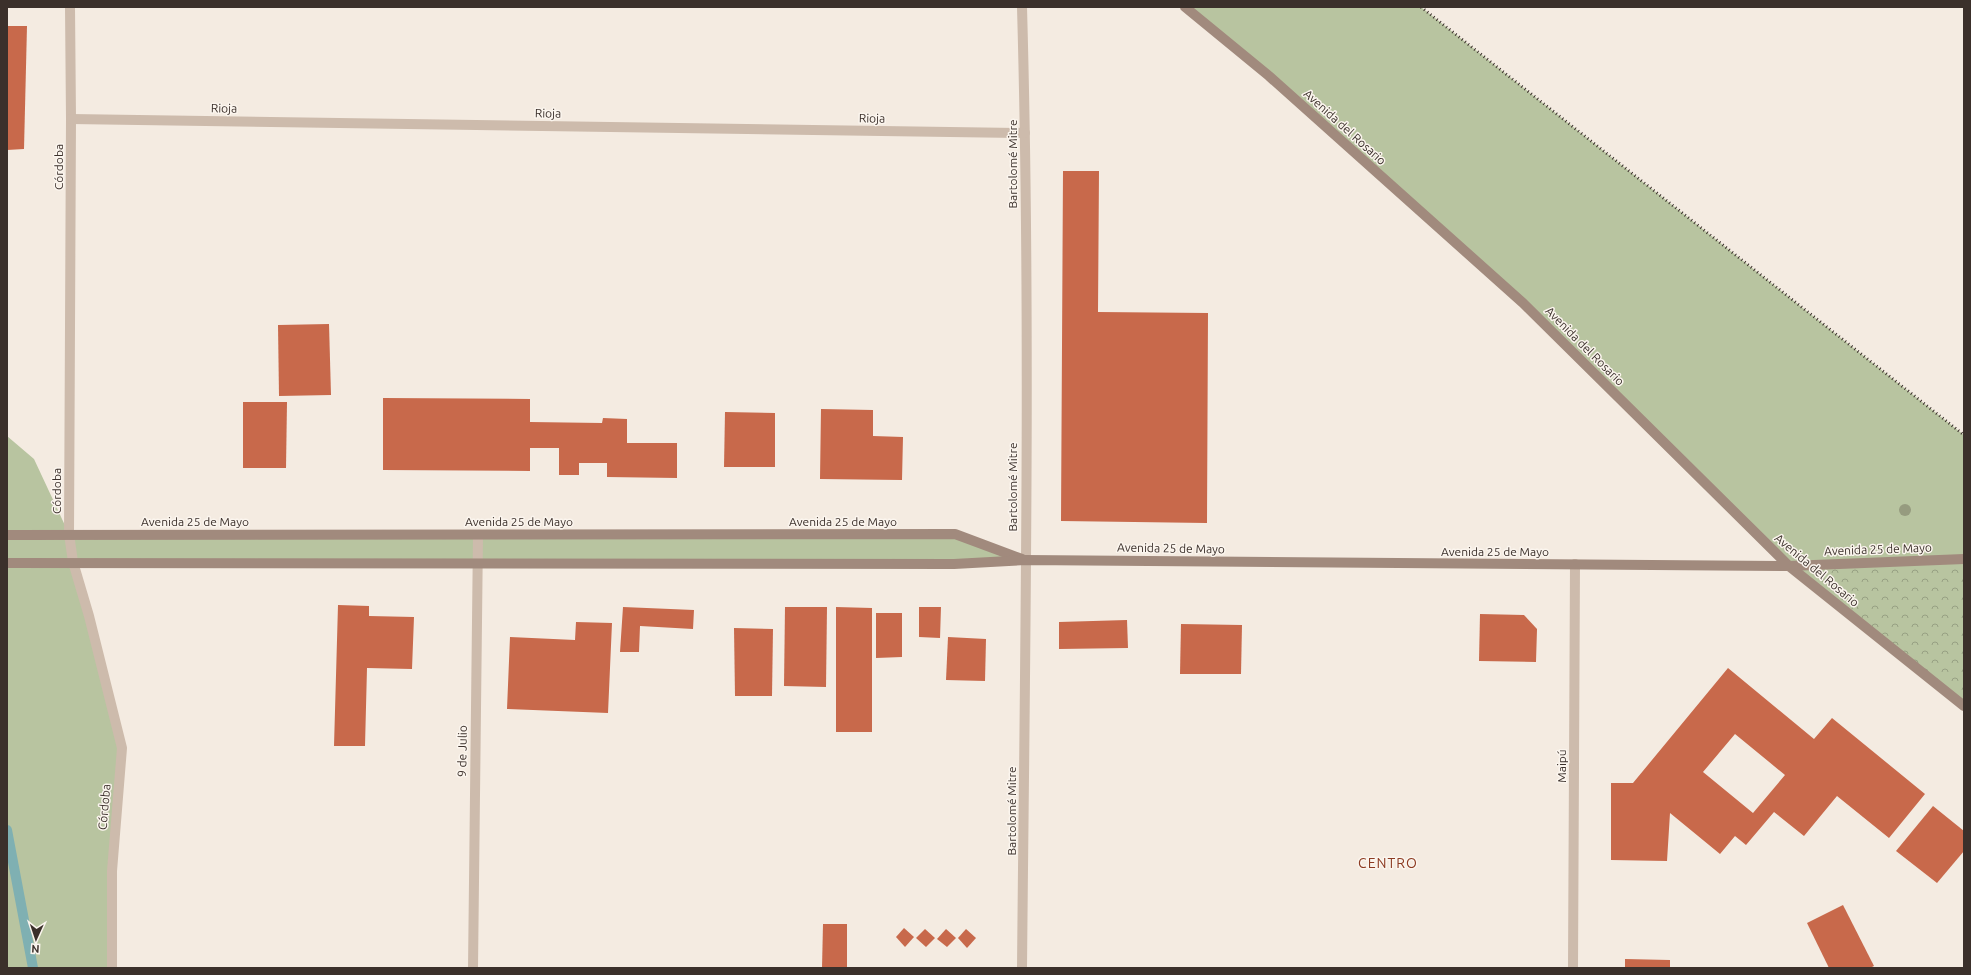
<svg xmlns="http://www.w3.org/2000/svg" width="1971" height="975" viewBox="0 0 1971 975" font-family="Ubuntu,sans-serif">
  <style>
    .grass { fill: #b8c4a0 }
    .park { fill: url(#park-crowns) }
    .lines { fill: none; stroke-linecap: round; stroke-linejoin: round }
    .stream { stroke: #7fb0b2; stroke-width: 10 }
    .building { fill: #c8694b; fill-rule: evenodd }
    .street { stroke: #cdbbac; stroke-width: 10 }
    .secondary { stroke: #a18a7d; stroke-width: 10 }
    .rail { stroke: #3b302b; stroke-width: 3; stroke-dasharray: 1 3; stroke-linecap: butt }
    .tree { fill: #969b7f }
    .labels { text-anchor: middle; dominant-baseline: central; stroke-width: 3; stroke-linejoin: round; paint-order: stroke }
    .street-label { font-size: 12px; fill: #3b302b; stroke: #fbf5ee }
    .quarter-label { font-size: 14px; letter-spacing: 1px; fill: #8c3b22; stroke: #fbf5ee }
  </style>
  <defs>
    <pattern id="park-crowns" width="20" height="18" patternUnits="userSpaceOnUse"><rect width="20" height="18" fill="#b8c4a0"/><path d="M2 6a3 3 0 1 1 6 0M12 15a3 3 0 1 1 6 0" fill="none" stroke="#97a083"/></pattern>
  </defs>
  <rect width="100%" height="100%" fill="#f4ebe1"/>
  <!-- grass -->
  <g class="grass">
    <polygon points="1185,7 1421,7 1964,435 1964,706 1789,566 1523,303"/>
    <polygon points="7,436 34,459 69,534 955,534 1025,560 73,562 122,748 112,968 7,968"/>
  </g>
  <!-- park -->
  <polygon class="park" points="1964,559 1964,706 1789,566"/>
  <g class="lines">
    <!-- stream -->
    <polyline class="stream" points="7,830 33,968"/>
  </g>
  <!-- building -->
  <g class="building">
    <polygon points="7,26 27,26 24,149 7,150"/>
    <polygon points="1063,171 1099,171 1098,312 1208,313 1207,523 1061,521"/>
    <polygon points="329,324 331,395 279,396 278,325"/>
    <polygon points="383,398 530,399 530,422 602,423 603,418 627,419 627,443 677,443 677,478 607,477 607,463 579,463 579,475 559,475 559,448 530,448 530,471 383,470"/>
    <polygon points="243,402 287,402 286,468 243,468"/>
    <polygon points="821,409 873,410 873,436 903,437 902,480 820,479"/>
    <polygon points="725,412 775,413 775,467 724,467"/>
    <polygon points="338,605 369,606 369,616 414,617 412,669 367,668 365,746 334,746"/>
    <polygon points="623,607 694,610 693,629 640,626 639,652 620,652"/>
    <polygon points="785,607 827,607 826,687 784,686"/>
    <polygon points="836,607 872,608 872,732 836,732"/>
    <polygon points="919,607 941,607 940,638 919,637"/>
    <polygon points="876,613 902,613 902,657 876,658"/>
    <polygon points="1480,614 1524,615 1537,629 1536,662 1479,661"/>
    <polygon points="1127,620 1128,648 1059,649 1059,622"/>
    <polygon points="576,622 612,623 608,713 507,709 510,637 575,640"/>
    <polygon points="1181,624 1242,625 1241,674 1180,674"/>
    <polygon points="734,628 773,629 772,696 735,696"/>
    <polygon points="948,637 986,639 985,681 946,680"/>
    <path d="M1728 668 1814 739 1832 718 1925 794 1889 838 1837 796 1804 836 1774 812 1746 845 1735 836 1720 854 1670 813 1667 861 1611 860V783H1633ZM1735 734 1785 775 1753 813 1703 772Z"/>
    <polygon points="1933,806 1964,831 1964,851 1937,883 1896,851"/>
    <polygon points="1843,905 1874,966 1870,968 1829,968 1807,923"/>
    <polygon points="823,924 847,924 847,968 822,968"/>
    <polygon points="904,928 914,937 905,947 896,937"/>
    <polygon points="925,929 935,938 926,947 916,938"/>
    <polygon points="946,929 956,938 947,947 937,939"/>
    <polygon points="966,929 976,938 967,948 958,938"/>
    <polygon points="1625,959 1670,960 1670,968 1625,968"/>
  </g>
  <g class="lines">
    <!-- street -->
    <g class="street">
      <polyline points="70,7 71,119 69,534 73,562 89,616 122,748 112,871 112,968"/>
      <path d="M1022 7C1031 327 1025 648 1022 968"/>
      <polyline points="71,119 1025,133"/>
      <polyline points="473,968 478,535"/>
      <polyline points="1573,968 1575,564"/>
    </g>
    <!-- secondary -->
    <g class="secondary">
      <polyline points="1185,7 1269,76 1523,303 1789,566 1964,706"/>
      <polyline points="7,535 955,534 1022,559"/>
      <polyline points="7,563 954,564 1025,560 1789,566 1964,559"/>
    </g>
    <!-- rail -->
    <polyline class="rail" points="1421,7 1964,435"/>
  </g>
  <!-- trees -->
  <circle class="tree" cx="1905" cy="510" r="6"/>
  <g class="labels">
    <!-- street labels -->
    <g class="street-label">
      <text transform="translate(224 108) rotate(1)">Rioja</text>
      <text transform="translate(548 113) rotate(1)">Rioja</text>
      <text transform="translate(872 118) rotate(1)">Rioja</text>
      <text transform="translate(1345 127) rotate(42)">Avenida del Rosario</text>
      <text transform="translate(1012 164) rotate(-90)">Bartolomé Mitre</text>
      <text transform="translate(58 167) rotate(-90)">Córdoba</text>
      <text transform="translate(1585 346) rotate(45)">Avenida del Rosario</text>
      <text transform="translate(1012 487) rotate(-90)">Bartolomé Mitre</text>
      <text transform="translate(56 491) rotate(-90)">Córdoba</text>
      <text x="195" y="521">Avenida 25 de Mayo</text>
      <text x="519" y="521">Avenida 25 de Mayo</text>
      <text x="843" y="521">Avenida 25 de Mayo</text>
      <text transform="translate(1171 548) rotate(1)">Avenida 25 de Mayo</text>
      <text transform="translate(1878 549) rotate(-2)">Avenida 25 de Mayo</text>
      <text x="1495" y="551">Avenida 25 de Mayo</text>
      <text transform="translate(1817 570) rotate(40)">Avenida del Rosario</text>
      <text transform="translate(462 751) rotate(-89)">9 de Julio</text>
      <text transform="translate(1561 766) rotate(-90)">Maipú</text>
      <text transform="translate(104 807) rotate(-85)">Córdoba</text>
      <text transform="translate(1011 811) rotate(-90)">Bartolomé Mitre</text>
    </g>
    <!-- quarter labels -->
    <g class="quarter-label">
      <text x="1388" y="863">CENTRO</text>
    </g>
  </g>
  <!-- border -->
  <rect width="1971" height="975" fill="none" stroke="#3b302b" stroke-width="16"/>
  <!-- north arrow -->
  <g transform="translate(36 939) rotate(183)" stroke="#fbf5ee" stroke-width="3" paint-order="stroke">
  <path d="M0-3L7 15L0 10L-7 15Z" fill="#3b302b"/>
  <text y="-6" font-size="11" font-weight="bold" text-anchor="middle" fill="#3b302b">N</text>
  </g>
</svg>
